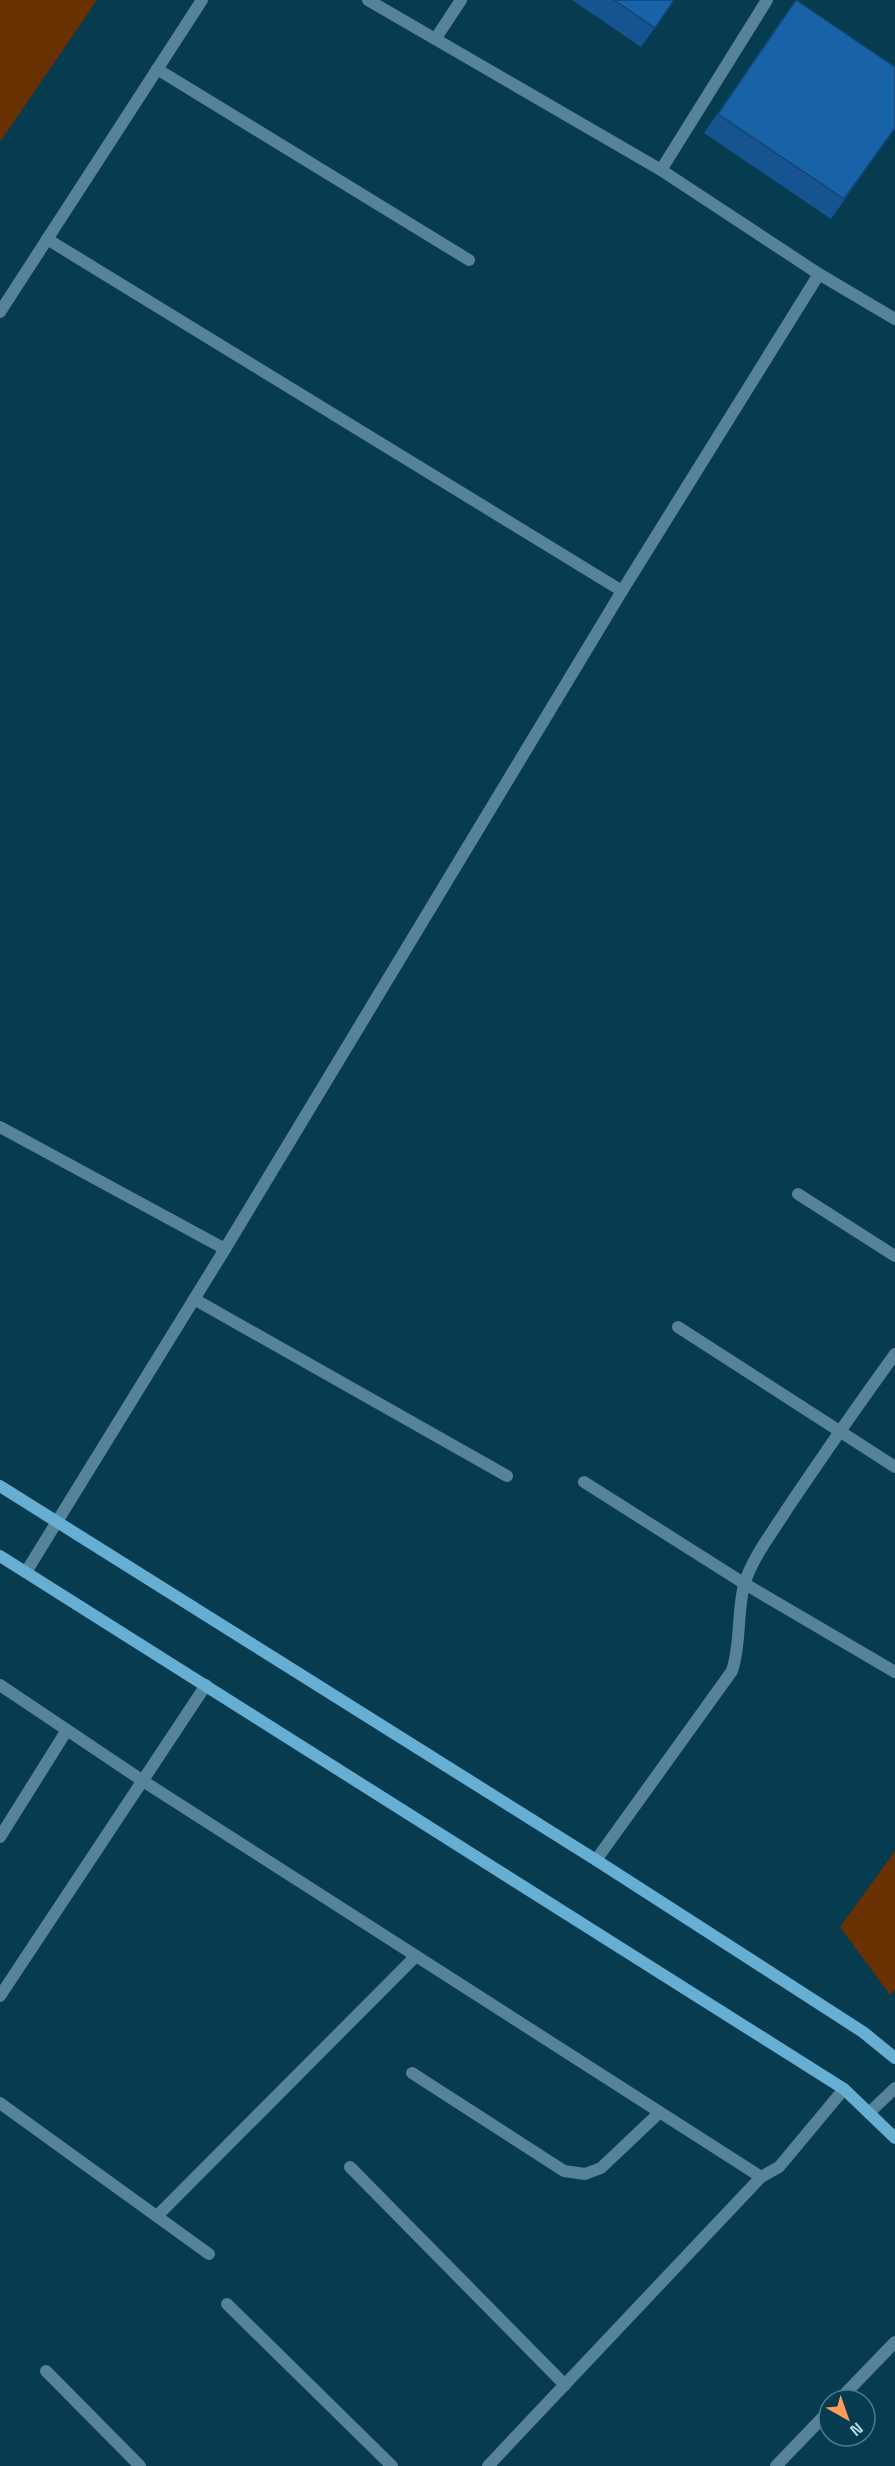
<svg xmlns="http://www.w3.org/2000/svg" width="895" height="2466" viewBox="0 0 895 2466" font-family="'Space Grotesk',sans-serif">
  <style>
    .green { fill: #693001 }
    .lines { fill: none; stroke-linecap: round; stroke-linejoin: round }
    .lane { stroke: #578399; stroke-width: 12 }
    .street { stroke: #578399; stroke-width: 12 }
    .secondary { stroke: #66aed2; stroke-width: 12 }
    .wall { fill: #155490 }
    .building { fill: #1862a7; stroke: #114575; stroke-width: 1.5 }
  </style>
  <rect width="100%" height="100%" fill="#073b50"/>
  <!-- green -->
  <g class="green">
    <polygon points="0,0 97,0 0,142"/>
    <polygon points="895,1851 895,1990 890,1995 840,1927"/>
  </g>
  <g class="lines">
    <!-- lane -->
    <g class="lane">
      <polyline points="436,38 461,0"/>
      <polyline points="661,170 767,0"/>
      <polyline points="0,1127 225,1249"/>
      <polyline points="194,1299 507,1476"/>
      <polyline points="0,1685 143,1781 761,2177"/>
      <polyline points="0,1837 67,1730"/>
      <polyline points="0,1996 206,1685"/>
      <polyline points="412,2073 564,2171 585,2174 601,2168 659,2113"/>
      <polyline points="0,2103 209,2254"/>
      <polyline points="157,2216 416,1956"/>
    </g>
    <!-- street -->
    <g class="street">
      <polyline points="368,0 661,170 819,274 895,319"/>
      <polyline points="157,69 469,260"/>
      <polyline points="47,239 622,591"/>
      <polyline points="0,312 202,0"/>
      <polyline points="798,1194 895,1256"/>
      <polyline points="678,1327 895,1467"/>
      <polyline points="584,1482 745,1584 895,1672"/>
      <polyline points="26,1572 225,1249 622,591 819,274"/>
      <path d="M596 1860 732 1671C741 1644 737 1613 744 1585 752 1558 772 1533 787 1509 822 1457 858 1405 895 1354"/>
      <polyline points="869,2113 895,2088"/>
      <polyline points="350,2167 565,2385"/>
      <polyline points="227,2304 392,2466"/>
      <polyline points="46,2371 140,2466"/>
      <polyline points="839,2400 895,2342"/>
      <polyline points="488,2466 761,2177 779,2167 844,2089"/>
      <polyline points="776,2466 829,2411"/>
    </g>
    <!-- secondary -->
    <g class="secondary">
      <polyline points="0,1486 596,1860 863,2032 895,2058"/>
      <polyline points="0,1556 844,2089 895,2138"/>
    </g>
  </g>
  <!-- wall -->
  <g class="wall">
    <polygon points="572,0 675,0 641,47"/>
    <polygon points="782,19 895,128 831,219 704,133"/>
  </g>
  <!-- building -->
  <g class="building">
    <polygon points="614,0 674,0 655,28"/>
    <polygon points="796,0 895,67 895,128 844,199 718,114"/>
  </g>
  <!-- north arrow -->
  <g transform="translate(847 2418) rotate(140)"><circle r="28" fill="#073b50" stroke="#4b7b90" stroke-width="1.5"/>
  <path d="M0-4.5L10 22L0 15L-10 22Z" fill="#ff9b5b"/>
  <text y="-9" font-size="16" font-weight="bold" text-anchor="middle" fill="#b2daf0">N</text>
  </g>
</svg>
